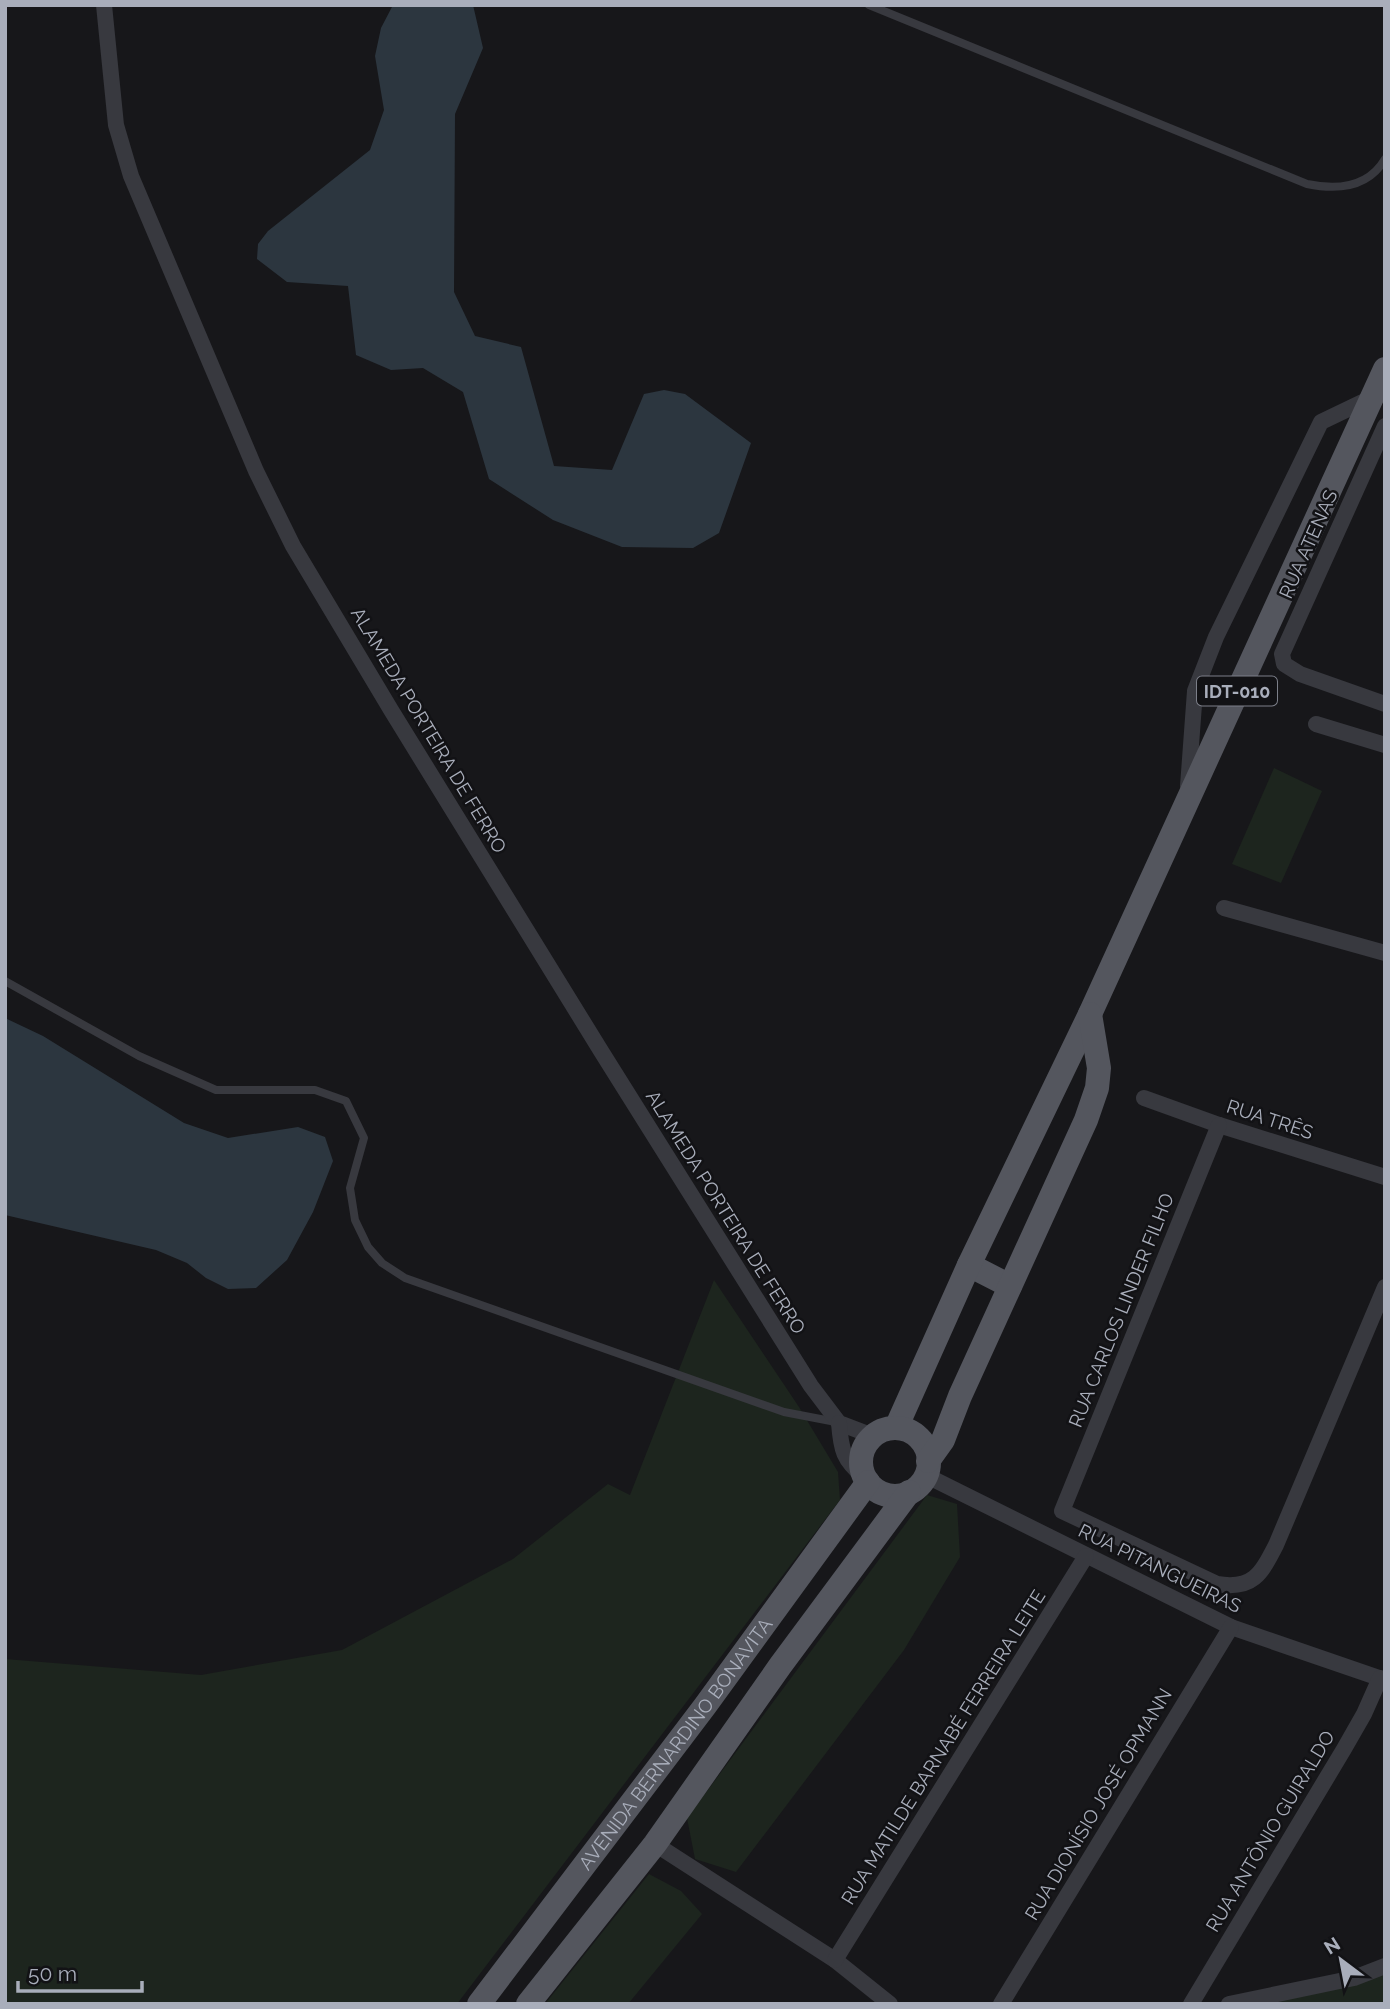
<svg xmlns="http://www.w3.org/2000/svg" width="1390" height="2009" viewBox="0 0 1390 2009" font-family="Raleway,sans-serif">
  <style>
    .green { fill: #1d251e }
    .water { fill: #2c363f }
    .lines { fill: none; stroke-linecap: round; stroke-linejoin: round }
    .service { stroke: #38393f; stroke-width: 8 }
    .minor { stroke: #38393f; stroke-width: 16 }
    .primary { stroke: #54565e; stroke-width: 24 }
    .labels { text-anchor: middle; dominant-baseline: central; stroke-width: 5; stroke-linejoin: round; paint-order: stroke }
    .shield { fill: #121215; stroke: #7c7f89; stroke-width: 2 }
    .shield-label { font-size: 18px; font-weight: bold; fill: #a9aebb }
    .street-label { font-size: 19px; fill: #a9aebb; stroke: #121215 }
  </style>
  <rect width="100%" height="100%" fill="#17171a"/>
  <!-- green -->
  <g class="green">
    <polygon points="1274,768 1322,791 1281,883 1232,864"/>
    <polygon points="714,1280 799,1407 838,1472 840,1500 457,2004 5,2004 5,1659 201,1675 342,1650 513,1559 608,1484 630,1495"/>
    <polygon points="927,1495 957,1504 960,1557 904,1650 736,1872 695,1859 687,1818"/>
    <polygon points="649,1874 681,1891 702,1914 628,2004 545,2004"/>
    <polygon points="1385,1969 1385,2004 1261,2004"/>
  </g>
  <!-- water -->
  <g class="water">
    <polygon points="393,5 473,5 483,48 455,114 454,292 475,336 521,347 554,466 612,470 644,394 664,390 685,394 751,443 719,533 693,548 622,547 553,520 489,479 463,392 423,368 391,370 356,355 348,286 287,282 257,259 258,244 268,231 370,150 384,110 375,56 381,28"/>
    <polygon points="5,1018 43,1036 184,1123 228,1138 298,1127 325,1137 333,1161 313,1212 287,1260 256,1288 228,1289 206,1278 187,1263 156,1250 5,1215"/>
  </g>
  <g class="lines">
    <!-- service -->
    <g class="service">
      <path d="M869 5 1307 184C1336 190 1368 188 1385 159"/>
      <polyline points="5,981 139,1056 216,1090 315,1090 346,1101 364,1138 350,1188 355,1220 368,1247 382,1263 405,1278 784,1412 836,1422"/>
    </g>
    <!-- minor -->
    <g class="minor">
      <polyline points="104,5 116,125 131,176 256,471 293,546 391,710 601,1051 811,1386 839,1423 873,1436"/>
      <polyline points="1385,426 1282,654 1284,664 1300,674 1385,704"/>
      <polyline points="1316,724 1385,745"/>
      <polyline points="1188,786 1195,691 1216,637 1321,422 1371,398"/>
      <polyline points="1224,908 1385,953"/>
      <polyline points="1144,1098 1219,1125 1385,1177"/>
      <path d="M1219 1125 1062 1511 1217 1584C1253 1590 1261 1574 1276 1545L1385 1287"/>
      <path d="M839 1423C841 1450 843 1460 865 1478"/>
      <polyline points="925,1475 1231,1627 1385,1680"/>
      <polyline points="655,1844 835,1960 890,2004"/>
      <polyline points="835,1960 1086,1556"/>
      <polyline points="1001,2004 1231,1627"/>
      <polyline points="1191,2004 1344,1749 1364,1714 1380,1678"/>
      <polyline points="1229,2004 1354,1978 1385,1966"/>
    </g>
    <!-- primary -->
    <g class="primary">
      <polyline points="969,1265 1010,1286"/>
      <polyline points="896,1428 969,1265 1090,1014 1385,369"/>
      <circle cx="895" cy="1462" r="34"/>
      <polyline points="928,1461 943,1440 960,1396 1086,1120 1097,1088 1099,1068 1090,1014"/>
      <path id="s1" d="M479 2004 705 1706 868 1482"/>
      <polyline points="528,2004 655,1844 780,1666 909,1492"/>
    </g>
  </g>
  <g class="labels">
    <!-- shield labels -->
    <rect class="shield" x="1197" y="676.5" width="80" height="29" rx="5"/>
    <g class="shield-label">
      <text x="1237" y="691">IDT-010</text>
    </g>
    <!-- street labels -->
    <g class="street-label">
      <text transform="translate(1308 544) rotate(-66)">RUA ATENAS</text>
      <text transform="translate(429 730) rotate(59)">ALAMEDA PORTEIRA DE FERRO</text>
      <text transform="translate(1270 1119) rotate(18)">RUA TRÊS</text>
      <text transform="translate(726 1212) rotate(58)">ALAMEDA PORTEIRA DE FERRO</text>
      <text transform="translate(1121 1310) rotate(-68)">RUA CARLOS LINDER FILHO</text>
      <text transform="translate(1160 1568) rotate(26)">RUA PITANGUEIRAS</text>
      <text stroke="none"><textPath href="#s1" startOffset="326">AVENIDA BERNARDINO BONAVITA</textPath></text>
      <text transform="translate(943 1747) rotate(-58)">RUA MATILDE BARNABÉ FERREIRA LEITE</text>
      <text transform="translate(1098 1804) rotate(-59)">RUA DIONÍSIO JOSÉ OPMANN</text>
      <text transform="translate(1270 1831) rotate(-59)">RUA ANTÔNIO GUIRALDO</text>
    </g>
  </g>
  <!-- border -->
  <rect width="1390" height="2009" fill="none" stroke="#a9aebb" stroke-width="14"/>
  <!-- north arrow -->
  <g transform="translate(1341 1960) rotate(328)" stroke="#121215" stroke-width="5" paint-order="stroke">
  <path d="M0-5L12 26L0 18L-12 26Z" fill="#a9aebb"/>
  <text y="-10" font-size="19" font-weight="bold" text-anchor="middle" fill="#a9aebb">N</text>
  </g>
  <!-- scale -->
  <path d="M18 1981v10h124v-10" fill="none" stroke="#a9aebb" stroke-width="3.5"/>
  <text x="28" y="1981" font-size="21" fill="#a9aebb" stroke="#121215" stroke-width="5" paint-order="stroke">50 m</text>
</svg>
